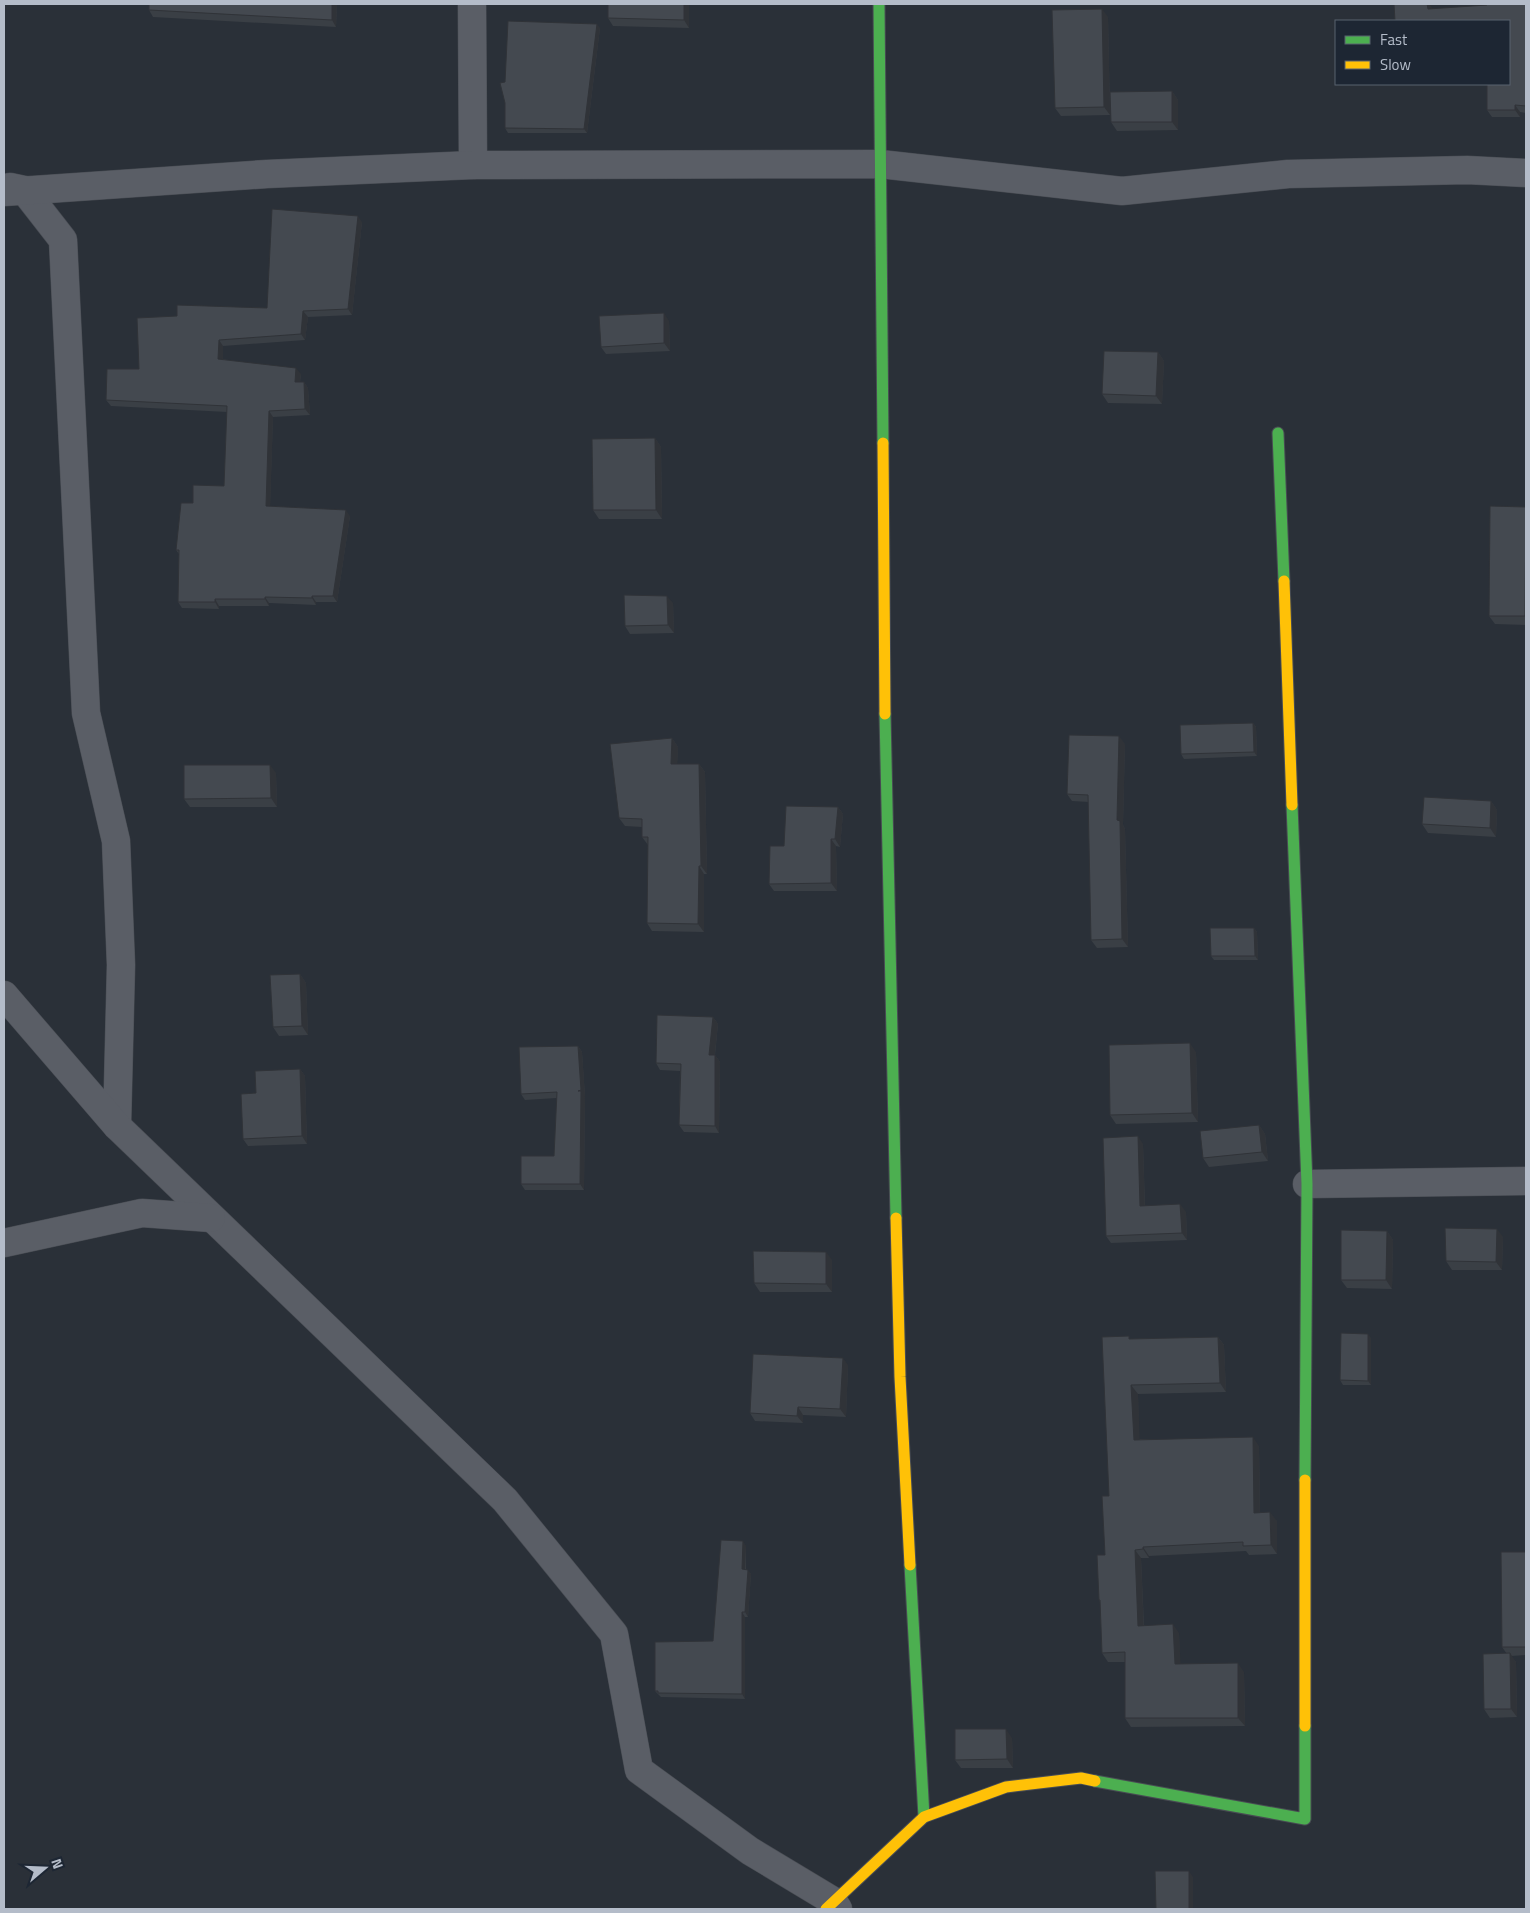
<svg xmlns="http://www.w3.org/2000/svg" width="1530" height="1913" viewBox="0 0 1530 1913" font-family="'Titillium Web',sans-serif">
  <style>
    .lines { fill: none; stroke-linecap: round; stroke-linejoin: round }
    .street-casing { stroke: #484c53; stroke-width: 29 }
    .fast-casing { stroke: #484c53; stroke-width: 13 }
    .slow-casing { stroke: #484c53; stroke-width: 13 }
    .street { stroke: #5a5e66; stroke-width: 28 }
    .fast { stroke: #4caf50; stroke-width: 11 }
    .slow { stroke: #ffc107; stroke-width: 11 }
    .wall { fill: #3a3f45 }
    .shaded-wall { fill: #303338 }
    .building { fill: #444950; stroke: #303338 }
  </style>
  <rect width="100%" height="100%" fill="#2a3038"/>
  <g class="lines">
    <defs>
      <g id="street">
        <polyline points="472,4 473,165"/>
        <polyline points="10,187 24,190 63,240 86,713 116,841 121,965 117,1126"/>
        <polyline points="4,192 267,174 473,165 880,164 1122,191 1288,174 1467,170 1526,173"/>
        <polyline points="4,995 117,1126 505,1500 614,1634 639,1770 750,1851 833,1901 838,1909"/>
        <polyline points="1307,1184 1526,1181"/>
        <polyline points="4,1243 142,1213 211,1218"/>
      </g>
      <g id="fast">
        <polyline points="879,4 883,443"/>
        <polyline points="1278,433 1284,581"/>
        <polyline points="885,714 896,1218"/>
        <polyline points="1292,805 1307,1184 1305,1480"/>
        <polyline points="910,1565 924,1817"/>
        <polyline points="1095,1781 1305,1819 1305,1726"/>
      </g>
      <g id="slow">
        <polyline points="883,443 885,714"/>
        <polyline points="1284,581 1292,805"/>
        <polyline points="896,1218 900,1377 910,1565"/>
        <polyline points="1305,1726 1305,1480"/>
        <polyline points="826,1909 924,1817 1006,1787 1081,1778 1095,1781"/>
      </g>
    </defs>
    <!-- street casing -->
    <use href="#street" class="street-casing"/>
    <!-- fast casing -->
    <use href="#fast" class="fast-casing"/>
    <!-- slow casing -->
    <use href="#slow" class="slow-casing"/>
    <!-- street -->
    <use href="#street" class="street"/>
    <!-- fast -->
    <use href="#fast" class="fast"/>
    <!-- slow -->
    <use href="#slow" class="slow"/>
  </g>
  <!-- wall -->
  <g class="wall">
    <polygon points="337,4 336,27 153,17 149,10"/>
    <polygon points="608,4 689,4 689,28 613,26 608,18"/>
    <polygon points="1394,4 1429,4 1432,9 1526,4 1526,113 1520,112 1520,117 1492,117 1487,110 1509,21"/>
    <polygon points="1108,17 1110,115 1061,116 1055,108"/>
    <polygon points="600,28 587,133 508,133 505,128 505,82"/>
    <polygon points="1172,91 1178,100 1178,130 1117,131 1111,122"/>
    <polygon points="362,222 352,315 308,317 305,340 223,346 223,359 301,374 300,382 304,382 308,388 310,415 273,417 270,506 350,516 337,602 316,602 316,605 269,603 269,606 219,606 219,609 182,608 178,602 179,554 176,550 193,503 224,486 227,412 111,406 106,400 139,369 177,316 267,308"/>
    <polygon points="669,321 670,351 606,354 601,347"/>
    <polygon points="1158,352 1164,361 1162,404 1108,403 1102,394"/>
    <polygon points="655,438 661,447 662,519 599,519 593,510"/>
    <polygon points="1526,507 1526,625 1495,624 1489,616"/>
    <polygon points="673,603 674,633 630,634 625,626"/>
    <polygon points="1253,723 1256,727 1257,756 1184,759 1181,754"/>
    <polygon points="672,738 678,747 677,764 699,764 705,772 707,874 704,874 704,932 652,931 647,923 648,845 642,837 642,827 625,826 619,818"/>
    <polygon points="1125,744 1123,825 1125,829 1128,947 1097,948 1091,940 1089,802 1072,801 1067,794"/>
    <polygon points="276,773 277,807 190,807 184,799"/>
    <polygon points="1491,801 1497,810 1496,837 1428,833 1422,824"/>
    <polygon points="838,807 843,814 840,847 836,846 837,891 774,891 769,884 784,846"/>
    <polygon points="1254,928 1257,932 1258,960 1214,960 1211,956"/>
    <polygon points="300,974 306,983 308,1035 279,1036 273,1027"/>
    <polygon points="713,1017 718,1024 715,1055 720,1062 719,1133 684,1132 679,1125 680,1071 660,1070 656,1063"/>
    <polygon points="578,1046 582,1052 585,1096 584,1190 525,1190 521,1184 554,1156 557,1098 525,1100 521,1094"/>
    <polygon points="1196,1052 1198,1122 1116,1124 1110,1115"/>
    <polygon points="300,1069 305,1076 307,1144 248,1146 243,1139 256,1093"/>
    <polygon points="1259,1125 1265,1134 1268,1161 1209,1167 1203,1158"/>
    <polygon points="1143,1144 1145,1206 1186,1212 1187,1240 1111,1243 1106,1236"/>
    <polygon points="1387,1231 1393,1240 1392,1289 1347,1288 1341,1280"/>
    <polygon points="1503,1237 1502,1270 1452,1270 1446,1261"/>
    <polygon points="832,1260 832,1292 760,1292 754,1283"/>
    <polygon points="1218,1337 1224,1345 1226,1392 1138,1394 1139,1439 1259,1446 1260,1512 1277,1521 1277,1554 1249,1555 1246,1551 1149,1556 1149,1558 1141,1558 1144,1625 1179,1633 1180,1664 1244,1672 1245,1726 1131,1727 1125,1718 1125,1662 1108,1662 1102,1653 1100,1602 1099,1600 1105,1555 1109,1496 1131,1339"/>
    <polygon points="1371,1338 1371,1385 1343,1385 1340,1380"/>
    <polygon points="848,1365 846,1417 803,1415 803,1423 755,1421 750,1413"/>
    <polygon points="746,1546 746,1570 751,1574 748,1617 745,1617 745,1699 661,1697 655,1691 713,1641"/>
    <polygon points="1526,1552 1526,1655 1511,1656 1516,1662 1517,1717 1490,1718 1484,1709 1507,1654 1502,1647"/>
    <polygon points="1012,1738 1013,1768 961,1768 955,1760"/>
  </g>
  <!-- shaded-wall -->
  <g class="shaded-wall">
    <polygon points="332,4 337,4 336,27 332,20"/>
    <polygon points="684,4 689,4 689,28 684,20"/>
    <polygon points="1427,4 1429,4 1432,8 1432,16 1428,9"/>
    <polygon points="1102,9 1108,17 1110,115 1104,107"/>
    <polygon points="597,24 600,28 587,133 584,129"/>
    <polygon points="1172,91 1178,100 1178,130 1172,122"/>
    <polygon points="1515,105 1520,112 1520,117 1515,110"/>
    <polygon points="358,216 362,222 352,315 348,309"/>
    <polygon points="303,311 308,317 305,340 301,334"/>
    <polygon points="664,313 669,321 670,351 664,343"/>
    <polygon points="219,340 223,346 223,365 218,359"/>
    <polygon points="1158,352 1164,361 1162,404 1156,396"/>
    <polygon points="296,368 301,374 299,388 295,382"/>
    <polygon points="304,382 308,388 310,415 305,409"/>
    <polygon points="269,411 273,417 270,512 266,506"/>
    <polygon points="655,438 661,447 662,519 656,510"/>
    <polygon points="346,510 350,516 337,602 333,596"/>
    <polygon points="1526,538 1526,618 1525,616"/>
    <polygon points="312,596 316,602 316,605 312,598"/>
    <polygon points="667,596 673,603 674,633 668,625"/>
    <polygon points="265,597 269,603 269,606 265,599"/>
    <polygon points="215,599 219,606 219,609 215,602"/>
    <polygon points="1253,723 1256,727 1257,756 1254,752"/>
    <polygon points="1119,736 1125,744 1123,825 1125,829 1128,947 1122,939 1117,820"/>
    <polygon points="672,738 678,747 677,772 671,764"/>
    <polygon points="699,764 705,772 707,874 701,866"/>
    <polygon points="270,765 276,773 277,807 271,798"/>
    <polygon points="1491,801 1497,810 1496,837 1490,828"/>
    <polygon points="838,807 843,814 840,847 835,839"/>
    <polygon points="831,839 836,846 837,891 831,883"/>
    <polygon points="699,866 704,874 704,932 698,924"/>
    <polygon points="1254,928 1257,932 1258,960 1255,956"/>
    <polygon points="300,974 306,983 308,1035 302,1026"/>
    <polygon points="713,1017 718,1024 714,1062 709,1055"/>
    <polygon points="1190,1043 1196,1052 1198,1122 1192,1113"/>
    <polygon points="578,1046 582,1052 585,1096 584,1190 580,1184 581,1090"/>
    <polygon points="715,1055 720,1062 719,1133 715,1126"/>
    <polygon points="300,1069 305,1076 307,1144 302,1136"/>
    <polygon points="1259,1125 1265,1134 1268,1161 1262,1152"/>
    <polygon points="1138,1136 1143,1144 1145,1214 1140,1206"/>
    <polygon points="1180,1204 1186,1212 1187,1240 1182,1233"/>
    <polygon points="1497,1229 1503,1237 1502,1270 1496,1262"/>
    <polygon points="1387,1231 1393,1240 1392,1289 1386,1280"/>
    <polygon points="826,1252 832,1260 832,1292 826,1284"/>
    <polygon points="1368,1334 1371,1338 1371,1385 1368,1381"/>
    <polygon points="1218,1337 1224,1345 1226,1392 1220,1383"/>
    <polygon points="843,1358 848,1365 846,1417 840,1409"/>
    <polygon points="1131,1385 1138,1394 1140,1448 1134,1440"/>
    <polygon points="798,1407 803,1415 803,1423 797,1416"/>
    <polygon points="1253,1437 1259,1446 1260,1521 1254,1513"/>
    <polygon points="1270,1512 1277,1521 1277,1554 1271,1545"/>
    <polygon points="743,1541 746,1546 745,1574 742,1569"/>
    <polygon points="1143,1547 1149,1556 1149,1558 1143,1549"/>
    <polygon points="1135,1550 1141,1558 1144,1634 1138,1626"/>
    <polygon points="748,1570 751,1574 748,1617 745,1612"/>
    <polygon points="742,1612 745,1617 745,1699 742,1694"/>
    <polygon points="1173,1624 1179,1633 1181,1672 1175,1664"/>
    <polygon points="1510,1653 1516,1662 1517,1717 1511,1709"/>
    <polygon points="1238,1663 1244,1672 1245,1726 1238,1718"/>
    <polygon points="1006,1729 1012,1738 1013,1768 1007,1759"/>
    <polygon points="1189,1871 1193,1877 1193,1909 1189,1909"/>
  </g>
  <!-- building -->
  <g class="building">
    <polygon points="149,4 332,4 332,20 149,10"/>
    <polygon points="608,4 684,4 684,20 608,18"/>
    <polygon points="1394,4 1427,4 1428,9 1487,5 1487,4 1526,4 1526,106 1515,105 1515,110 1487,110 1487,84 1509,84 1509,21 1395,21"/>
    <polygon points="1102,9 1104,107 1055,108 1052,10"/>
    <polygon points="508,21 597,24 584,129 505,128 505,103 500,83 505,82"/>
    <polygon points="1172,91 1172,122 1111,122 1110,92"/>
    <polygon points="272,209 358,216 348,309 303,311 301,334 219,340 218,359 296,368 295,382 304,382 305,409 269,411 266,506 346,510 333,596 312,596 312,598 265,597 265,599 215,599 215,602 178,602 179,550 176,550 181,503 193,503 193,485 224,486 227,406 106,400 107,369 139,369 137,318 177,316 177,305 267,308"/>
    <polygon points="664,313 664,343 601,347 599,316"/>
    <polygon points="1104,351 1158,352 1156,396 1102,394"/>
    <polygon points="655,438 656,510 593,510 592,439"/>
    <polygon points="1490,506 1526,507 1525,616 1489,616"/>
    <polygon points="624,595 667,596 668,625 625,626"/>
    <polygon points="1253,723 1254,752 1181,754 1180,725"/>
    <polygon points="1069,735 1119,736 1117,820 1120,821 1122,939 1091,940 1088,795 1067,794"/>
    <polygon points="672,738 671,764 699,764 701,866 699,866 698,924 647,923 648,837 642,837 642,819 619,818 610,744"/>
    <polygon points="184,765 270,765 271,798 184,799"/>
    <polygon points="1424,797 1491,801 1490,828 1422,824"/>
    <polygon points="786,806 838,807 835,839 831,839 831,883 769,884 770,846 784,846"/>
    <polygon points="1210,928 1254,928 1255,956 1211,956"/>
    <polygon points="300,974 302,1026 273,1027 270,975"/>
    <polygon points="657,1015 713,1017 709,1055 715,1055 715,1126 679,1125 681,1064 656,1063"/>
    <polygon points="1190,1043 1192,1113 1110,1115 1109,1045"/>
    <polygon points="578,1046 581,1090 578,1091 581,1091 580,1184 521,1184 521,1156 554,1156 557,1092 521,1094 519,1047"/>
    <polygon points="300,1069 302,1136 243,1139 241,1094 256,1093 255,1071"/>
    <polygon points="1259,1125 1262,1152 1203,1158 1200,1131"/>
    <polygon points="1138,1136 1140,1206 1180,1204 1182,1233 1106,1236 1103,1138"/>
    <polygon points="1445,1228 1497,1229 1496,1262 1446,1261"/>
    <polygon points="1341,1230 1387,1231 1386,1280 1341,1280"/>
    <polygon points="753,1251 826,1252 826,1284 754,1283"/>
    <polygon points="1341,1333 1368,1334 1368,1381 1340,1380"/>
    <polygon points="1129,1336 1129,1339 1218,1337 1220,1383 1131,1385 1134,1440 1253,1437 1254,1513 1270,1512 1271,1545 1243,1546 1243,1542 1143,1547 1143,1549 1135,1550 1138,1626 1173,1624 1175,1664 1238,1663 1238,1718 1125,1718 1125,1652 1102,1653 1100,1600 1099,1600 1097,1555 1105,1555 1102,1496 1109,1496 1102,1337"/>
    <polygon points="753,1354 843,1358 840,1409 798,1407 797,1416 750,1413"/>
    <polygon points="721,1540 743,1541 742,1569 748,1570 745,1612 742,1612 742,1694 658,1693 658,1691 655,1691 655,1642 713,1641"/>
    <polygon points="1501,1552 1526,1552 1526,1647 1502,1647"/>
    <polygon points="1510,1653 1511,1709 1484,1709 1483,1654"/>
    <polygon points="955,1729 1006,1729 1007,1759 955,1760"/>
    <polygon points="1155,1871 1189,1871 1189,1909 1153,1909 1156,1909"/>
  </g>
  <!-- border -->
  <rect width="1530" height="1913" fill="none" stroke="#b4bcc9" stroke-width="10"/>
  <!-- legend -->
  <rect x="1335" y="20" width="175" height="65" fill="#1d2633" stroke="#59626f"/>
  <rect x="1345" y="36" width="25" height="8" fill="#4caf50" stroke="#59626f"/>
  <text x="1380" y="45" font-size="15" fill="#b4bcc9">Fast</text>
  <rect x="1345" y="61" width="25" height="8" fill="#ffc107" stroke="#59626f"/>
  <text x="1380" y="70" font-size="15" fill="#b4bcc9">Slow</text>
  <!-- north arrow -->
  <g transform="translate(45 1868) rotate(71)" stroke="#1d2633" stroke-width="4" paint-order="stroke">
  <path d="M0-4L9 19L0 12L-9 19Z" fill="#b4bcc9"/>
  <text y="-8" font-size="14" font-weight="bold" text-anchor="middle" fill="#b4bcc9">N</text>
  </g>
</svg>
